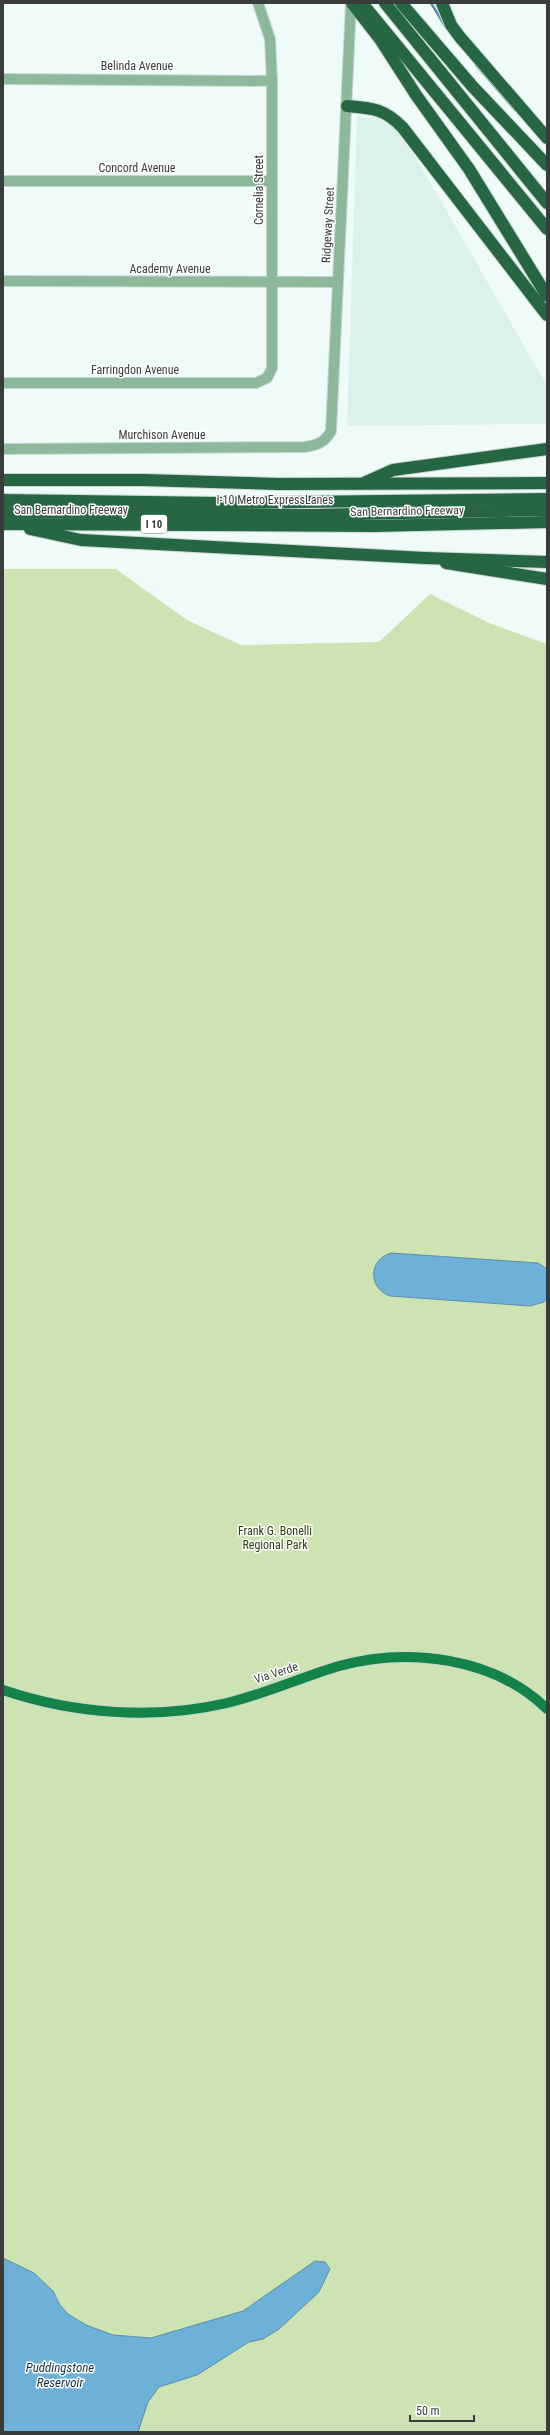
<svg xmlns="http://www.w3.org/2000/svg" width="550" height="2435" viewBox="0 0 550 2435" font-family="'Roboto Condensed',sans-serif">
  <style>
    .built { fill: #ddf1ec }
    .green { fill: #cde3b2 }
    .water { fill: #6db1d9; stroke: #5d8eaa }
    .lines { fill: none; stroke-linecap: round; stroke-linejoin: round }
    .stream { stroke: #5d8eaa; stroke-width: 2.5 }
    .minor-casing { stroke: #cad5d2; stroke-width: 12 }
    .major-casing { stroke: #cad5d2; stroke-width: 12 }
    .highway-casing { stroke: #cad5d2; stroke-width: 14 }
    .minor { stroke: #8bb999; stroke-width: 10 }
    .major { stroke: #13834a; stroke-width: 10 }
    .highway { stroke: #266640; stroke-width: 12 }
    .labels { text-anchor: middle; dominant-baseline: central; stroke-width: 3; stroke-linejoin: round; paint-order: stroke }
    .shield { fill: #fff; stroke: #747776; stroke-width: 1 }
    .shield-label { font-size: 11px; font-weight: bold; fill: #383d3c }
    .street-label { font-size: 12px; fill: #383d3c; stroke: #fff }
    .park-label { font-size: 12px; fill: #2c3e0f; stroke: #fff }
    .water-label { font-size: 13px; font-style: italic; fill: #123243; stroke: #fff }
  </style>
  <rect width="100%" height="100%" fill="#effbf8"/>
  <!-- built -->
  <polygon class="built" points="357,116 389,121 415,156 547,386 547,424 347,426"/>
  <!-- green -->
  <polygon class="green" points="3,569 116,569 187,620 241,645 379,642 430,594 489,623 547,644 547,2432 3,2432"/>
  <!-- water -->
  <g class="water">
    <path d="M391 1253 538 1263 547 1269V1298L544 1302 530 1306 390 1296C368 1288 368 1260 391 1253Z"/>
    <polygon points="3,2258 34,2273 53,2291 60,2305 68,2314 86,2325 113,2335 151,2338 243,2311 315,2261 325,2262 330,2269 319,2292 279,2329 263,2339 249,2342 197,2375 159,2387 148,2402 138,2432 3,2432"/>
  </g>
  <g class="lines">
    <!-- stream -->
    <g class="stream">
      <polyline points="431,3 445,26"/>
      <polyline points="476,65 515,110"/>
    </g>
    <defs>
      <g id="minor">
        <polyline points="3,79 272,81"/>
        <polyline points="3,181 272,181"/>
        <polyline points="3,281 338,282"/>
        <polyline points="3,383 256,383 267,378 272,368 272,81 270,39 258,3"/>
        <path d="M3 449 305 447C318 445 325 442 331 431L351 3"/>
      </g>
      <path id="major" d="M3 1690C74 1714 154 1720 227 1703 265 1694 302 1677 339 1666 408 1647 494 1657 547 1709"/>
      <g id="highway">
        <polyline points="352,3 380,39 416,95 469,169 547,296"/>
        <polyline points="362,3 547,229"/>
        <polyline points="385,3 547,203"/>
        <polyline points="401,3 473,87 547,165"/>
        <polyline points="442,3 451,25 459,36 547,138"/>
        <path d="M347 106C373 108 385 109 403 128L547 315"/>
        <polyline points="3,480 143,480 278,484 547,483"/>
        <polyline points="366,482 393,470 547,449"/>
        <polyline points="3,500 218,503 547,499"/>
        <polyline points="3,512 313,515 547,510"/>
        <polyline points="3,524 375,526 547,522"/>
        <polyline points="30,529 81,540 425,558 547,562"/>
        <polyline points="446,563 547,579"/>
      </g>
    </defs>
    <!-- minor casing -->
    <use href="#minor" class="minor-casing"/>
    <!-- major casing -->
    <use href="#major" class="major-casing"/>
    <!-- highway casing -->
    <use href="#highway" class="highway-casing"/>
    <!-- minor -->
    <use href="#minor" class="minor"/>
    <!-- major -->
    <use href="#major" class="major"/>
    <!-- highway -->
    <use href="#highway" class="highway"/>
  </g>
  <g class="labels">
    <!-- shield labels -->
    <rect class="shield" x="141" y="515" width="26" height="18" rx="3"/>
    <g class="shield-label">
      <text x="154" y="524">I 10</text>
    </g>
    <!-- street labels -->
    <g class="street-label">
      <text x="137" y="66">Belinda Avenue</text>
      <text x="137" y="168">Concord Avenue</text>
      <text transform="translate(259 190) rotate(-90)">Cornelia Street</text>
      <text transform="translate(328 225) rotate(-87)">Ridgeway Street</text>
      <text x="170" y="269">Academy Avenue</text>
      <text x="135" y="370">Farringdon Avenue</text>
      <text x="162" y="435">Murchison Avenue</text>
      <text x="275" y="500">I-10 Metro ExpressLanes</text>
      <text x="71" y="510">San Bernardino Freeway</text>
      <text transform="translate(407 511) rotate(-1)">San Bernardino Freeway</text>
      <text transform="translate(276 1673) rotate(-18)">Via Verde</text>
    </g>
    <!-- park labels -->
    <g class="park-label">
      <text x="275" y="1531">Frank G. Bonelli<tspan x="275" dy="14">Regional Park</tspan></text>
    </g>
    <!-- water labels -->
    <g class="water-label">
      <text x="60" y="2367">Puddingstone<tspan x="60" dy="15">Reservoir</tspan></text>
    </g>
  </g>
  <!-- border -->
  <rect width="550" height="2435" fill="none" stroke="#383d3c" stroke-width="8"/>
  <!-- scale -->
  <path d="M410 2415v6h64v-6" fill="none" stroke="#383d3c" stroke-width="2"/>
  <text x="416" y="2415" font-size="12" fill="#383d3c" stroke="#ffffff" stroke-width="3" paint-order="stroke">50 m</text>
</svg>
